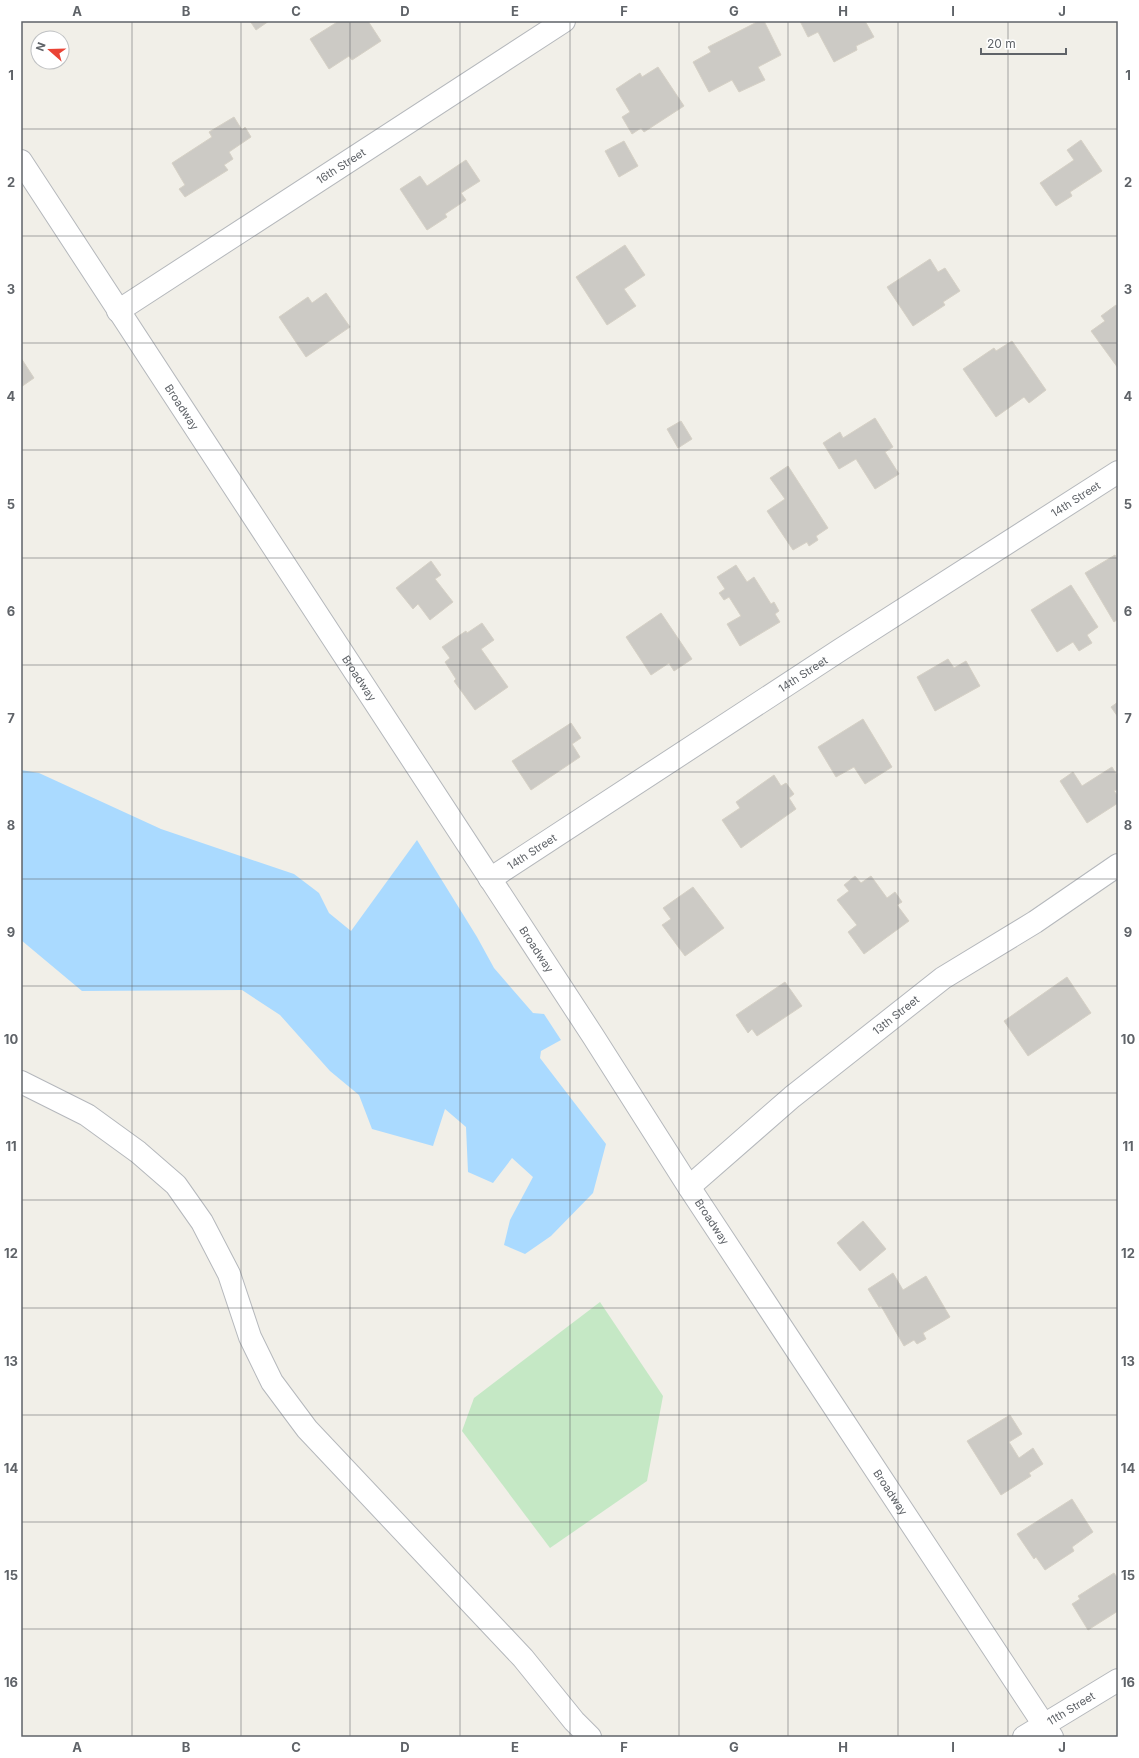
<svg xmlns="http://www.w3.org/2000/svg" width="1139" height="1758" viewBox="0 0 1139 1758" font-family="Inter,sans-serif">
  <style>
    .green { fill: #c5e8c5 }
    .water { fill: #aadaff }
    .building { fill: #cccac5; stroke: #d6d1c6 }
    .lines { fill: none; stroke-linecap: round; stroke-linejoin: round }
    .minor-casing { stroke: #b5b8bc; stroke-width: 24 }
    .minor { stroke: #fff; stroke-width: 22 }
    .grid { fill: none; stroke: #5f6368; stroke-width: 1; stroke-opacity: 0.55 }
    .labels { text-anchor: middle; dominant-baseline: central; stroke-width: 3; stroke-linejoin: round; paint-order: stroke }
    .street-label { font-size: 11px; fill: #5f6368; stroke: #fff }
    .neatline { fill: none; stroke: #5f6368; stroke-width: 1.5 }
    .grid-label { font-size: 13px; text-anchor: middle; font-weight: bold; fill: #5f6368 }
  </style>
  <rect width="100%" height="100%" fill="#f1efe8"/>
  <!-- green -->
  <polygon class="green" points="600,1302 663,1396 647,1481 550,1548 462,1431 474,1398"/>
  <!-- water -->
  <polygon class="water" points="21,770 39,773 161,829 294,874 319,893 329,913 351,931 417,840 477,937 494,968 533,1013 544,1014 561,1040 541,1051 540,1058 606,1144 593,1193 551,1236 525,1254 504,1245 510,1220 533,1177 512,1158 493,1183 468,1172 466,1127 445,1109 433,1146 372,1129 359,1095 330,1071 280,1015 242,990 82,991 21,940"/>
  <!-- building -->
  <g class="building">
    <polygon points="250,21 269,21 256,30"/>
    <polygon points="339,21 368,21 381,41 352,60 349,56 329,69 310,39"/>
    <polygon points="759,21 764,21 781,55 758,67 765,80 739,92 732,80 709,92 693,62 711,52 708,47"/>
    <polygon points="800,21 865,21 874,37 856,46 857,50 834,62 818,32 808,37"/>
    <polygon points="658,67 684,106 644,132 641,128 632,134 622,117 630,112 616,89 640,73 642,77"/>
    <polygon points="234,117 242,130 245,127 251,137 229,152 233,159 224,165 228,170 185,197 179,189 185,185 172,163 212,137 209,132"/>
    <polygon points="1081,140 1102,171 1070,192 1072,196 1056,206 1040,183 1074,160 1067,150"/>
    <polygon points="624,141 638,166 619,177 605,151"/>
    <polygon points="466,160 480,181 461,193 466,200 445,214 447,217 427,230 400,189 420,176 427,186"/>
    <polygon points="625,245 645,275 624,289 636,306 607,325 576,277"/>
    <polygon points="930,259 938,272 945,268 960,291 943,302 945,305 913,326 887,287"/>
    <polygon points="326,293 350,327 306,357 279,317 308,297 312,303"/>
    <polygon points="1116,305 1118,308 1118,368 1091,331 1105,321 1101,316"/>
    <polygon points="1012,341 1046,390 1029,403 1024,397 996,417 963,369 994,348 996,351"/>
    <polygon points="21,358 34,378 21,387"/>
    <polygon points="875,418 893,447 885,452 899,474 875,489 856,459 839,469 823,443 840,432 843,438"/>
    <polygon points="681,421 692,439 678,448 667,429"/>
    <polygon points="788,466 828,528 816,536 818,540 809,546 807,542 793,550 767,511 785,499 770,478"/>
    <polygon points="1115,555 1118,561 1118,619 1114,622 1085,573"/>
    <polygon points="431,561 441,575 435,579 453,602 430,620 418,604 413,609 396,588"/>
    <polygon points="736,565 747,582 754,577 771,604 774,602 779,611 775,614 780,622 740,646 727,624 741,616 729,597 724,600 719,593 725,589 717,577"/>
    <polygon points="1071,585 1098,627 1087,635 1092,643 1079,651 1073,642 1057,652 1031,610"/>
    <polygon points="661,613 692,659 674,671 669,663 651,675 626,637"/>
    <polygon points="482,623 494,640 481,649 508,687 475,710 454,681 456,679 445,662 450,658 442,647 466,631 467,633"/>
    <polygon points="948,659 954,668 966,661 980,686 935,711 917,677"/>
    <polygon points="1118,702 1118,717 1111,707"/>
    <polygon points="863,719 892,767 865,784 854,767 836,777 818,747"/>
    <polygon points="571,723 581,738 572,744 580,757 531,790 512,761"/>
    <polygon points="1112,767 1118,777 1118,789 1114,791 1118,796 1118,803 1087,823 1060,781 1073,772 1082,786"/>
    <polygon points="774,775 781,786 786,783 794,794 789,798 796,809 741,848 722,820 740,808 736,802"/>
    <polygon points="855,876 861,883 871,876 887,898 895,892 902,902 897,905 909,921 864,954 848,932 857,925 837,900 849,891 844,885"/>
    <polygon points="693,887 724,928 685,956 662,925 671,919 663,908"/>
    <polygon points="1067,977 1091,1013 1028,1056 1004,1021"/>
    <polygon points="785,982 802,1006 757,1036 752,1029 748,1033 736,1015"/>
    <polygon points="863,1221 886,1249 860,1271 837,1243"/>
    <polygon points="893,1273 903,1290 926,1276 950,1317 923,1333 926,1339 917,1344 914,1340 904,1346 881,1306 879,1307 868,1289"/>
    <polygon points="1010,1415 1022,1434 1009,1442 1019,1458 1033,1448 1043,1464 1029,1473 1031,1476 1001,1495 967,1441"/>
    <polygon points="1072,1499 1093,1532 1072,1547 1074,1551 1045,1570 1036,1557 1034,1559 1017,1534"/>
    <polygon points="1114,1573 1118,1579 1118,1611 1088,1630 1072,1604 1080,1599 1078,1596"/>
  </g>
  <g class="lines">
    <defs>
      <g id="minor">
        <path id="s1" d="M21 161 593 1036 689 1187 1052 1737"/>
        <path id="s2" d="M118 311 564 21"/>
        <path id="s3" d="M490 879 840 650 1118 472"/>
        <polyline points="21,1082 87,1115 138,1152 176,1185 202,1222 229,1274 250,1337 272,1382 307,1429 523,1658 574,1721 590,1737"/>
        <path id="s4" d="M689 1187 792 1097 943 978 1035 922 1118 865"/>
        <path id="s5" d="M1024 1737 1118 1680"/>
      </g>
    </defs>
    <!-- minor casing -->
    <use href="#minor" class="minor-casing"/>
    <!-- minor -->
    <use href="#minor" class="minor"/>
  </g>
  <!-- grid -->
  <path class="grid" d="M132 21V1737M241 21V1737M350 21V1737M460 21V1737M570 21V1737M679 21V1737M788 21V1737M898 21V1737M1008 21V1737M21 129H1118M21 236H1118M21 343H1118M21 450H1118M21 558H1118M21 665H1118M21 772H1118M21 879H1118M21 986H1118M21 1093H1118M21 1200H1118M21 1308H1118M21 1415H1118M21 1522H1118M21 1629H1118"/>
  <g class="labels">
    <!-- street labels -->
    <g class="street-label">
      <text stroke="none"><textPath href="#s2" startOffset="266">16th Street</textPath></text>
      <text stroke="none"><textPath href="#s1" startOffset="294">Broadway</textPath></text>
      <text stroke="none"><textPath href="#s3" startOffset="698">14th Street</textPath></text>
      <text stroke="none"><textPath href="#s3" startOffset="374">14th Street</textPath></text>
      <text stroke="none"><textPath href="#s1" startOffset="618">Broadway</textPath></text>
      <text stroke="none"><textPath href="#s3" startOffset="50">14th Street</textPath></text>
      <text stroke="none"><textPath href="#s1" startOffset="942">Broadway</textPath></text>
      <text stroke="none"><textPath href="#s4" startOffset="269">13th Street</textPath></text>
      <text stroke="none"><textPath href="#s1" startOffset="1266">Broadway</textPath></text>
      <text stroke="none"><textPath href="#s1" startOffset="1590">Broadway</textPath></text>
      <text stroke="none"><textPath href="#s5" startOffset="55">11th Street</textPath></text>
    </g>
  </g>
  <!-- border -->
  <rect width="1139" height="1758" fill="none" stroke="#ffffff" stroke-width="44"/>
  <!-- north arrow -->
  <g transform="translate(50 50) rotate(290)"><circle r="19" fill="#ffffff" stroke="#bfc1c3"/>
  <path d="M0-3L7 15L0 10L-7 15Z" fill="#ea4335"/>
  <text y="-6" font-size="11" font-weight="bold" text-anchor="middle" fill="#5f6368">N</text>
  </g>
  <!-- scale -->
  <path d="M981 48v6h85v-6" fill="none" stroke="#5f6368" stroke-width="2"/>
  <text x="987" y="48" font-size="12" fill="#5f6368" stroke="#ffffff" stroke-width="3" paint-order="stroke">20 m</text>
  <rect x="22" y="22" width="1095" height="1714" class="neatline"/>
  <g class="grid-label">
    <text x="77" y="16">A</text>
    <text x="186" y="16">B</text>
    <text x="296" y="16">C</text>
    <text x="405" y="16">D</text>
    <text x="515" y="16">E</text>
    <text x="624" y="16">F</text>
    <text x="734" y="16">G</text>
    <text x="843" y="16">H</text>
    <text x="953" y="16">I</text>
    <text x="1062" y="16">J</text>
    <text x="11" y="80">1</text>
    <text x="1128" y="80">1</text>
    <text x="11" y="187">2</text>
    <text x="1128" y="187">2</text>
    <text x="11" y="294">3</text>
    <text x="1128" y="294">3</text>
    <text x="11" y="401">4</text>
    <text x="1128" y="401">4</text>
    <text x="11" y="509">5</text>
    <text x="1128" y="509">5</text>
    <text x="11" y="616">6</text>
    <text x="1128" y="616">6</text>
    <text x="11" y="723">7</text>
    <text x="1128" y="723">7</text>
    <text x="11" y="830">8</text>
    <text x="1128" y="830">8</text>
    <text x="11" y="937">9</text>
    <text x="1128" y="937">9</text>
    <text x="11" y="1044">10</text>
    <text x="1128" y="1044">10</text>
    <text x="11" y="1151">11</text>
    <text x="1128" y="1151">11</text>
    <text x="11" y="1258">12</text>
    <text x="1128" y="1258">12</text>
    <text x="11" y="1366">13</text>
    <text x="1128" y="1366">13</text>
    <text x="11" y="1473">14</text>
    <text x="1128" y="1473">14</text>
    <text x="11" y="1580">15</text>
    <text x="1128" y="1580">15</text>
    <text x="11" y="1687">16</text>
    <text x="1128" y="1687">16</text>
    <text x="77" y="1752">A</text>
    <text x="186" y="1752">B</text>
    <text x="296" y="1752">C</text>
    <text x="405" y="1752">D</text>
    <text x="515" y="1752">E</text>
    <text x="624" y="1752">F</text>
    <text x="734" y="1752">G</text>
    <text x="843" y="1752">H</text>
    <text x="953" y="1752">I</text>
    <text x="1062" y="1752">J</text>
  </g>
</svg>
